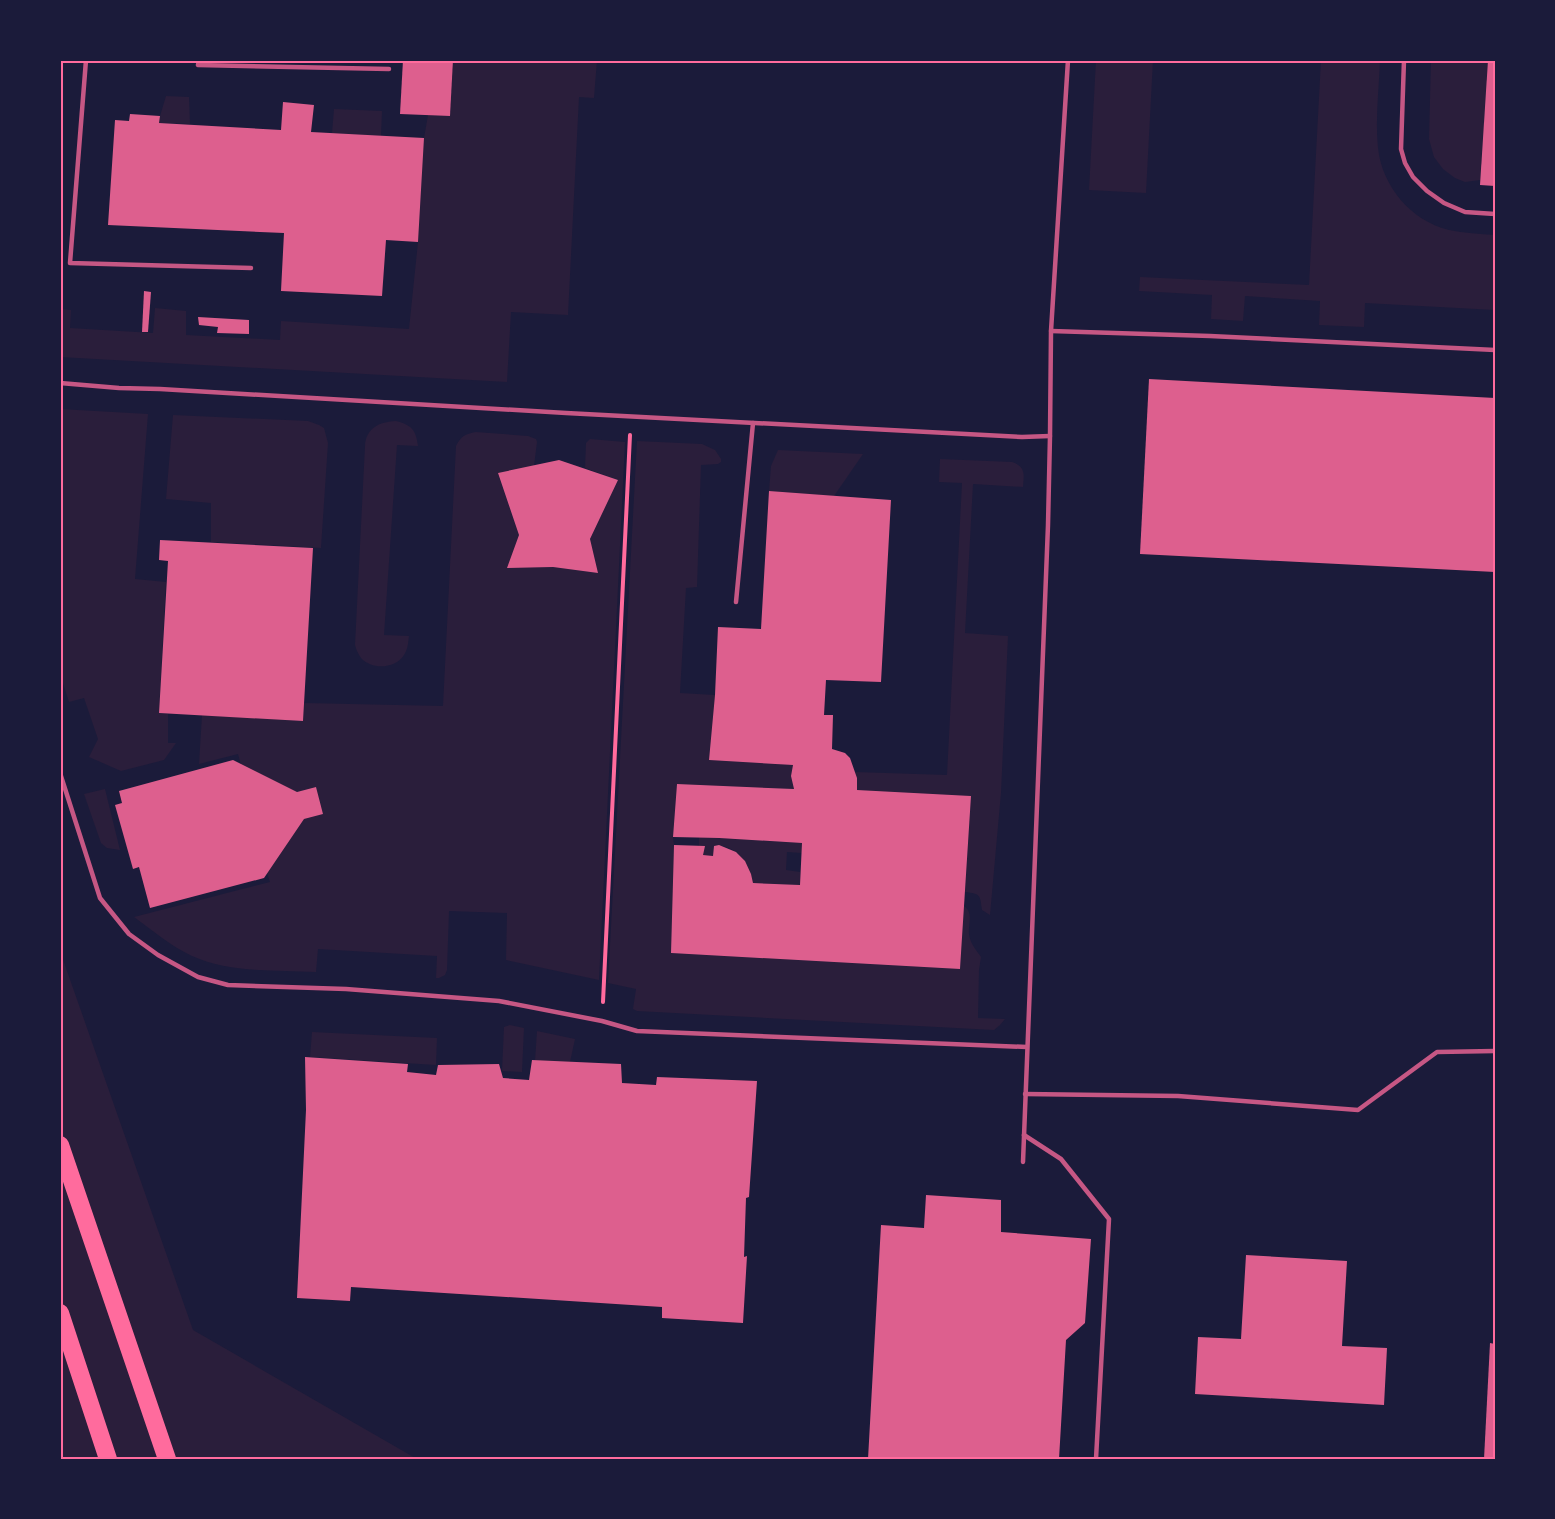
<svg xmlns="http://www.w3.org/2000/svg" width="1555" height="1519" viewBox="0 0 1555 1519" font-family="'IBM Plex Sans',sans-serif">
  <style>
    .green { fill: #2a1e3b }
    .building { fill: #dd5f8e }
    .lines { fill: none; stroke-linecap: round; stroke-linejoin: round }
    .path { stroke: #ff6b9d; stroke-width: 4 }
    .service { stroke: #c65784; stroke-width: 4.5 }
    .motorway { stroke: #ff6b9d; stroke-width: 18 }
    .neatline { fill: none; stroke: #ff6b9d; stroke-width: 2 }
  </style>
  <rect width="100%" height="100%" fill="#1b1b3a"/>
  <!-- green -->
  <g class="green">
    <polygon points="453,60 597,60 594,98 579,97 568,315 511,312 507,382 60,357 60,309 71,310 70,328 153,333 155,308 186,311 186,335 280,340 281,321 409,329 418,242 424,138 428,115 450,116"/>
    <polygon points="1096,60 1153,60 1146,193 1089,190"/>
    <path d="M1321 60H1380C1379 89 1375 119 1378 148 1382 186 1411 221 1449 230 1464 233 1480 234 1495 235V310L1365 303 1364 327 1319 325 1320 301 1245 296 1243 321 1211 319 1212 295 1139 291 1140 277 1309 285Z"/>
    <polygon points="1431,60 1488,60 1480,180 1465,182 1455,178 1443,169 1434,157 1429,139"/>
    <polygon points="166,96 189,97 190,124 159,123 160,116"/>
    <polygon points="334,109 382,111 381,136 332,133"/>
    <polygon points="60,409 148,414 135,579 166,582 159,713 168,714 168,743 176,743 164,760 121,771 89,757 98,739 84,698 69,702 60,674"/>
    <polygon points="173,415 308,421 319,425 324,428 328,443 321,548 211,542 211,503 166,499"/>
    <path d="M396 421C411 425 416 429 418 446L397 445 384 635 409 636C408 643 408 649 404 655 395 669 372 670 361 658 358 654 356 649 355 645L365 446C366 428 379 422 396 421Z"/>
    <path d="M476 432 528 436 536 439 537 442 534 466 498 474 519 535 508 568 553 567 598 573 590 539 618 480 585 468 586 443 590 439 625 442 599 980 506 960 507 913 449 911 447 970 445 975 439 978H436L437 956 318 949 316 972C275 970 230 973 192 956 171 946 153 931 134 917L270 882 267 873 304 819 323 814 316 787 297 792 241 765 238 754 199 764 202 715 303 721 304 703 443 706 456 446C461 436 465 434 476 432Z"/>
    <path d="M637 441 702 444 715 450 721 459V462L718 464 701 465 697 587 686 588 680 693 715 695 709 760 793 765 791 776 794 789 677 784 673 837 674 845 671 953 960 969 964 906C974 913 968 924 969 934 970 943 976 950 981 957L979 970 978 1018 1005 1019 1000 1025 994 1030 637 1011 633 1009 636 989 608 983Z"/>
    <polygon points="778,450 863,454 834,496 769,491 771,466"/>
    <path d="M940 459 1012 462C1026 467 1024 474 1023 487L973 484 965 633 1008 636 1001 793 990 915 982 910C980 895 981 894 965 892L971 796 857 790 855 772 947 775 962 483 939 482Z"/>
    <polygon points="105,789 120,850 107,848 101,843 84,794"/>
    <path d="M699 837 802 843V853L787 852 786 870 800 872V885L753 883C750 865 736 843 714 846L713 856 703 855 699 846Z"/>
    <polygon points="60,951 193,1330 417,1459 60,1459"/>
    <polygon points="510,1025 524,1028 522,1072 502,1071 504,1027"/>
    <polygon points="537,1031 575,1039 570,1062 535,1061"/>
    <polygon points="312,1032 437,1038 436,1065 310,1057"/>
  </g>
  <!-- building -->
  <g class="building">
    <polygon points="403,60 453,60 450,116 400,114"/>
    <polygon points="1488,60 1495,60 1495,186 1480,185"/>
    <polygon points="283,102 314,105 311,132 424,138 418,242 386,240 382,296 281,291 284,233 108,225 115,120 129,121 130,114 160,116 159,123 281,130"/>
    <polygon points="144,291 151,292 148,332 142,332"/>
    <polygon points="198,317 249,320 249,334 217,333 218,327 199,325"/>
    <polygon points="1149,379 1495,398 1495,572 1140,554"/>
    <polygon points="559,460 618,480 590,539 598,573 553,567 507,568 519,535 498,473"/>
    <polygon points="769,491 891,500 881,682 826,680 824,715 833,715 832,749 845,753 850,758 857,778 857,790 971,796 960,969 671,953 674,845 705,846 703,855 713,856 714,846 719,845 736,852 745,861 751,874 753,883 800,885 802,843 719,838 673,837 677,784 794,789 791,776 793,765 709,760 715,695 718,627 761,629"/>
    <polygon points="160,540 313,548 303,721 159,713 168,561 159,560"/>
    <polygon points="233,760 297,792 316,787 323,814 304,819 264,878 150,908 139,867 133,869 115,805 122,803 119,791"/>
    <polygon points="305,1057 408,1064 407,1072 436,1075 438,1065 499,1064 503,1078 529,1080 532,1060 621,1064 622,1083 656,1085 657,1077 757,1081 749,1197 746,1198 744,1257 747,1256 743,1323 662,1318 662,1307 351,1287 350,1301 297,1298 306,1110"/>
    <polygon points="926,1195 1001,1200 1001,1232 1091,1239 1085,1323 1066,1340 1059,1459 868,1459 881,1225 924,1228"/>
    <polygon points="1246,1255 1347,1261 1342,1346 1387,1348 1384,1405 1195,1394 1198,1337 1241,1339"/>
    <polygon points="1490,1343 1495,1344 1495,1459 1484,1459"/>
  </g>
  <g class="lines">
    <!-- path -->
    <polyline class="path" points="603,1002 630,435"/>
    <!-- service -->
    <g class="service">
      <polyline points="86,60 70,263 251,268"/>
      <polyline points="199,60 198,65 389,69"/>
      <polyline points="1404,60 1401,149 1405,163 1413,177 1427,191 1444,203 1465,212 1495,214"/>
      <polyline points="1051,331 1210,336 1495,350"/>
      <polyline points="60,383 119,388 160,389 566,413 1022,437 1050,436"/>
      <polyline points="736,602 753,423"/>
      <polyline points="60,773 100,898 129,934 158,955 198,977 228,985 346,989 499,1001 602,1021 637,1031 1027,1047"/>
      <polyline points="1025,1094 1178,1096 1358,1110 1437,1052 1495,1051"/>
      <polyline points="1024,1135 1061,1159 1109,1219 1096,1459"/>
      <polyline points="1023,1162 1048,525 1050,436 1051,331 1068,60"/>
    </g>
    <!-- motorway -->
    <g class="motorway">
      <polyline points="60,1145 167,1459"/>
      <polyline points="60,1313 108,1459"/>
    </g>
  </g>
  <!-- border -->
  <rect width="1555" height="1519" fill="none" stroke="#1b1b3a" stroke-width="123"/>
  <rect x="62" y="62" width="1432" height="1396" class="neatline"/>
</svg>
